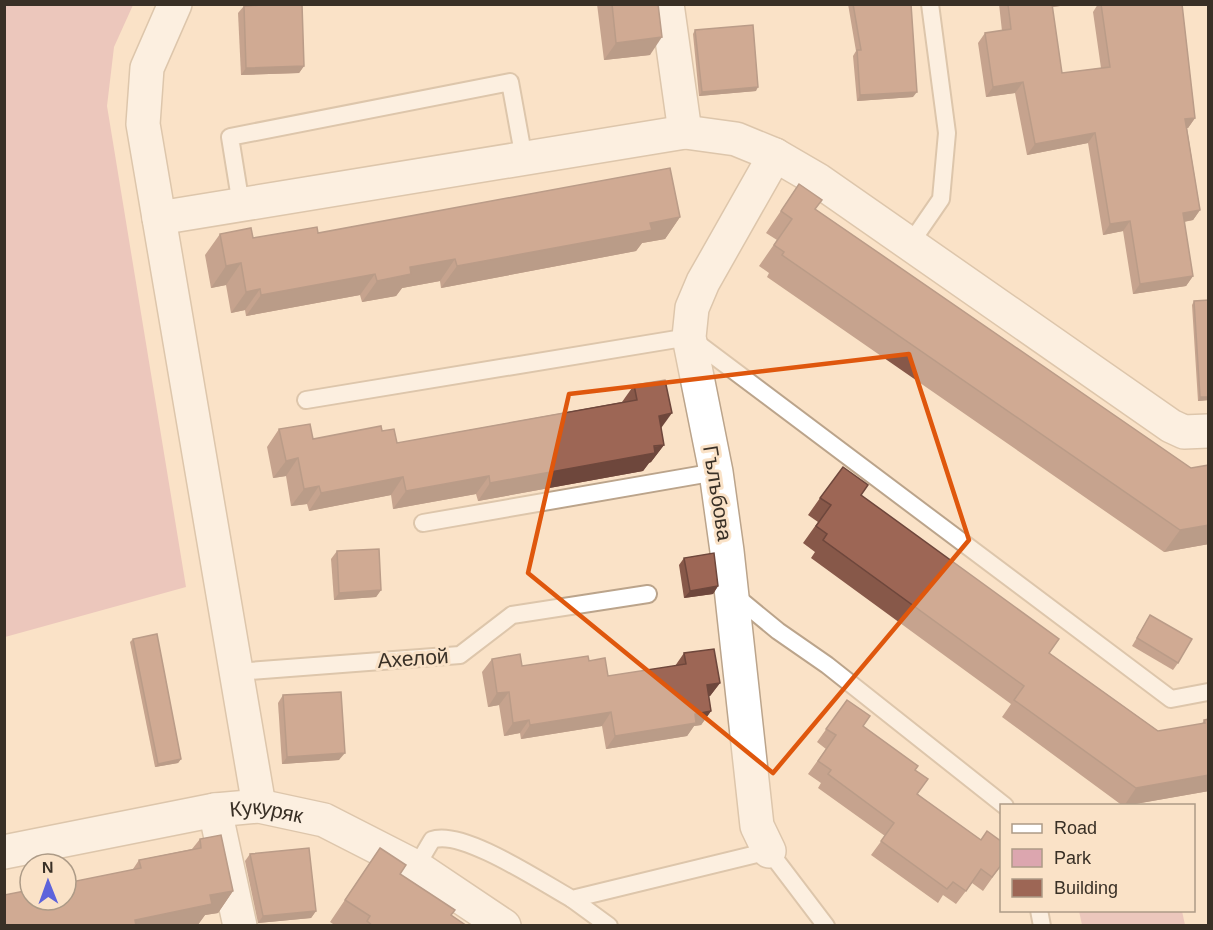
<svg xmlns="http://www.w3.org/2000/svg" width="1213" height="930" viewBox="0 0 1213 930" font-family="Helvetica,sans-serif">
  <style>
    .green { fill: #dca6af }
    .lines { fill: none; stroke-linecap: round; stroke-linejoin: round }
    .lane-casing { stroke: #bba48b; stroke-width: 20 }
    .street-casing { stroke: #bba48b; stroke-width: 36 }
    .lane { stroke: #fff; stroke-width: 16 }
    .street { stroke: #fff; stroke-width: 33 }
    .wall { fill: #875849 }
    .shaded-wall { fill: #6e473c }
    .building { fill: #9d6655; stroke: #6e473c; stroke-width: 1.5 }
    .marked { fill: none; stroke: #df570d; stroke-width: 4.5; stroke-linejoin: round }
    .labels { text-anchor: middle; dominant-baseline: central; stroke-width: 6; stroke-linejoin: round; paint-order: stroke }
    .street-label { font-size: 21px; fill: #393026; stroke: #fae2c7 }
  </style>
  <rect width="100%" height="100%" fill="#fae2c7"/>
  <!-- green -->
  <g class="green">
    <polygon points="5,4 133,5 114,47 107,106 186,587 5,637"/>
    <polygon points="1079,911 1182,911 1185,925 1082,925"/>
  </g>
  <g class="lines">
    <defs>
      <g id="lane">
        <polyline points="241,205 230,137 510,82 524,159"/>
        <polyline points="910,244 941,199 947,133 930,4"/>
        <polyline points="306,400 689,337 1171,699 1208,692"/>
        <polyline points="423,523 716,472"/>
        <polyline points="733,594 778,631 827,665 1005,806"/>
        <polyline points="236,672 460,655 512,615 648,594"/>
        <path d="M416 867 432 840C461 828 543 883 572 899L769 851 826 926"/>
        <polyline points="572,899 609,926"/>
        <polyline points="1039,910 1042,926"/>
      </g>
      <g id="street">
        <polyline points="175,4 147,68 143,124 259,806"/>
        <polyline points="667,4 685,132"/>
        <polyline points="159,218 685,132 736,139 775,155 818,180 1171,426 1184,432 1208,431"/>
        <polyline points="215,810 240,926"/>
        <polyline points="769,851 757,826 727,551 716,472 689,337 692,308 703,282 775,155"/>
        <path id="s1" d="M4 852 215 810 259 806 324 820 416 867 504 926"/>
      </g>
    </defs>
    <!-- lane casing -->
    <use href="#lane" class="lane-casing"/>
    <!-- street casing -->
    <use href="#street" class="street-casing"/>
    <!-- lane -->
    <use href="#lane" class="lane"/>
    <!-- street -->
    <use href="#street" class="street"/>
  </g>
  <!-- wall -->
  <g class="wall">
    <polygon points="597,4 658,4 650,55 604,60"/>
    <polygon points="848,4 911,4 913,97 857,101 853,56 856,51"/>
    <polygon points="999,4 1061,4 1060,6 1052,7 1062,73 1101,68 1093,12 1098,4 1182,4 1195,118 1188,128 1187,128 1200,210 1193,220 1184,222 1193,276 1186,286 1133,294 1123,231 1103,235 1088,143 1027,155 1015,93 986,97 978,43 985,33 1002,31"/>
    <polygon points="244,6 304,66 299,73 241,75 238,13"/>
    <polygon points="695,30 756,91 699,96 693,34"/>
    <polygon points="799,184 815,209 1209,544 1164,552 767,277 769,273 759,266 777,240 766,233"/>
    <polygon points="680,217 665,239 642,243 636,251 441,288 440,281 402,288 396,296 362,302 360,295 246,316 245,310 231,313 226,285 211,288 205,255 220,234 253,238 318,233"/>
    <polygon points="1209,300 1209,400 1198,401 1192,305 1194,301"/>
    <polygon points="634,385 661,429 664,445 651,462 649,463 643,471 478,501 476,494 393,509 391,495 309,511 307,504 291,506 286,476 273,478 267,447 279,429 313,439 382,431 397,443 622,402"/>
    <polygon points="861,495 1049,653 1158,731 1202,724 1204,720 1209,719 1209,791 1123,806 1002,717 1011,704 811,558 815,552 803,543 818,522 808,515 820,498"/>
    <polygon points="337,551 381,590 376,597 334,600 331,559"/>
    <polygon points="684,558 718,586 713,594 684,598 679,565"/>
    <polygon points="1150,615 1178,663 1173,670 1132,646"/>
    <polygon points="133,639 181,759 178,763 155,767 130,642"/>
    <polygon points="684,653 720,683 710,696 708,696 711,711 701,725 694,726 687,736 606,749 602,726 521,739 520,733 504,736 499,705 488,707 482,672 492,659 522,666 589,661 608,676 675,666"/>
    <polygon points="283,695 339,760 282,764 278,703"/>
    <polygon points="847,700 863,726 915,770 918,794 1002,864 983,891 972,883 956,904 943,895 938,903 871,855 885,836 818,788 821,783 808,774 826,749 817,742"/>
    <polygon points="200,839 233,891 218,913 205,915 197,926 4,926 133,869 139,860 192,849"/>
    <polygon points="380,848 400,874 451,915 467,926 336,926 330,922"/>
    <polygon points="250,854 316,911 311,918 258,923 245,861"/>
  </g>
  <!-- shaded-wall -->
  <g class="shaded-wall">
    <polygon points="1046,4 1061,4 1060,6 1044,8"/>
    <polygon points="662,37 650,55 604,60 616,43"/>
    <polygon points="304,66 299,73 241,75 246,68"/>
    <polygon points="1023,82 1015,93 986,97 993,87"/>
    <polygon points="758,87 756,91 699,96 702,92"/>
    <polygon points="917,92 913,97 857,101 860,95"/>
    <polygon points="1195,118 1188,128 1178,129 1185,119"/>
    <polygon points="1095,133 1088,143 1027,155 1035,144"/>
    <polygon points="1200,210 1193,220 1176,223 1183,213"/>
    <polygon points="680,217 665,239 642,243 636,251 441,288 457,266 650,223"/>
    <polygon points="1130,221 1123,231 1103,235 1110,224"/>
    <polygon points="455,259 440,281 402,288 396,296 362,302 377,281 410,267"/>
    <polygon points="241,263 226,285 211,288 226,266"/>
    <polygon points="375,274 360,295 246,316 261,295"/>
    <polygon points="1193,276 1186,286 1133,294 1140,284"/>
    <polygon points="260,289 245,310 231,313 246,292"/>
    <polygon points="1200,397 1209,397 1209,400 1198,401"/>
    <polygon points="672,413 659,431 659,416"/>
    <polygon points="664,445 651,462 649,463 643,471 478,501 490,483"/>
    <polygon points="298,458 286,476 273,478 286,461"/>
    <polygon points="489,476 476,494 393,509 406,491"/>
    <polygon points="403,477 391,495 309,511 321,493"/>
    <polygon points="319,486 307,504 291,506 304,489"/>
    <polygon points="1209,525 1209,544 1164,552 1180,530"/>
    <polygon points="718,586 713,594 684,598 690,591"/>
    <polygon points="381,590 376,597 334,600 339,593"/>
    <polygon points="720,683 710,696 697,698 707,685"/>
    <polygon points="509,692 499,705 488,707 497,693"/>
    <polygon points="711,711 701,725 694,726 687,736 606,749 615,736 695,714"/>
    <polygon points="611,712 602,726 521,739 530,725"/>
    <polygon points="529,720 520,733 504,736 513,723"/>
    <polygon points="345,753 339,760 282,764 287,757"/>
    <polygon points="181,759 178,763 155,767 158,764"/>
    <polygon points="1209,775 1209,791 1124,806 1136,788"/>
    <polygon points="233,891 218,913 205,915 197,926 131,926 135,920 210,895"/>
    <polygon points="316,911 311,918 258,923 263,916"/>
  </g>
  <!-- building -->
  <g class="building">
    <polygon points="279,4 302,4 304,66 246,68 244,6"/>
    <polygon points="612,4 658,4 662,37 616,43"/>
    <polygon points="853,4 911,4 917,92 860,95 857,50 861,50"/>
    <polygon points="1008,4 1052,4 1062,73 1110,67 1101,4 1182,4 1195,118 1185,119 1200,210 1183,213 1193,276 1140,284 1130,221 1110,224 1095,133 1035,144 1023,82 993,87 985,33 1011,29"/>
    <polygon points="753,25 758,87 702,92 695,30"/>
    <polygon points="670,168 680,217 650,223 652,230 457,266 455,259 410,267 411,274 377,281 375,274 261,295 260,289 246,292 241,263 226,266 220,234 251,228 253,238 317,227 318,233"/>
    <polygon points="799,184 822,200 815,209 1191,468 1209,465 1209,525 1180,530 782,255 784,252 774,245 792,219 781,211"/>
    <polygon points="1209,300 1209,397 1200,397 1194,301"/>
    <polygon points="665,380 672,413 659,416 664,445 654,446 655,453 490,483 489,476 406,491 403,477 321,493 319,486 304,489 298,458 286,461 279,429 310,424 313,439 381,426 382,431 394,429 397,443 637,400 634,385"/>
    <polygon points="843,467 868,485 861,495 1059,639 1049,653 1158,731 1205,723 1204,720 1209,719 1209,775 1136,788 1014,700 1024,686 823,540 827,534 816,526 831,505 820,498"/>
    <polygon points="379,549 381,590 339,593 337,551"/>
    <polygon points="714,553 718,586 690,591 684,558"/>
    <polygon points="1150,615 1192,639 1178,663 1137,638"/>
    <polygon points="157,634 181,759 158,764 133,639"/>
    <polygon points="714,649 720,683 707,685 711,711 695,714 696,723 615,736 611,712 530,725 529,720 513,723 509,692 497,693 492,659 520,654 522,666 588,656 589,661 605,658 608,676 686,664 684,653"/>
    <polygon points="341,692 345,753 287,757 283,695"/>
    <polygon points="847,700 870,716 863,726 918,766 915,770 928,779 917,794 981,840 987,831 1002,842 1002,864 992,877 981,869 966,891 953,882 947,889 881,841 894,823 828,774 831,770 818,761 836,735 826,729"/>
    <polygon points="221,835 233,891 210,895 212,904 135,920 136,926 4,926 4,895 30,890 30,900 66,900 66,883 141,868 139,860 201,848 200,839"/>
    <polygon points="309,848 316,911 263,916 250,854"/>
    <polygon points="380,848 406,865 400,874 455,910 451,915 467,926 373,926 367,921 370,916 345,900"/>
  </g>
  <!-- marked area -->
  <path d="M0 0H1213V930H0ZM909 354 969 540 773 773 528 573 569 394Z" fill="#fae2c7" fill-opacity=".55" fill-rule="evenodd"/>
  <path class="marked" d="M909 354 969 540 773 773 528 573 569 394Z"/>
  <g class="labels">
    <!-- street labels -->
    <g class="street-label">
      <text transform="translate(718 493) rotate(81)">Гълъбова</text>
      <text transform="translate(413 658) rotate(-4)">Ахелой</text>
      <text stroke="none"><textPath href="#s1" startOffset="267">Кукуряк</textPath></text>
    </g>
  </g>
  <!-- border -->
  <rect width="1213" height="930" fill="none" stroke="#393026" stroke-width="12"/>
  <!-- legend -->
  <rect x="1000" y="804" width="195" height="108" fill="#fae2c7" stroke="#ad9b87" stroke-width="1.5"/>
  <rect x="1012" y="824" width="30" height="9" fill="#ffffff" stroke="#ad9b87" stroke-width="1.5"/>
  <text x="1054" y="834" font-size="18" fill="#393026">Road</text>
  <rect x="1012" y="849" width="30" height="18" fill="#dca6af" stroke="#ad9b87" stroke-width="1.5"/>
  <text x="1054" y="864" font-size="18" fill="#393026">Park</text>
  <rect x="1012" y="879" width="30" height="18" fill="#9d6655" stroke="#ad9b87" stroke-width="1.5"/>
  <text x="1054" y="894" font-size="18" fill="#393026">Building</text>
  <!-- north arrow -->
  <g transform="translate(48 882) rotate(359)"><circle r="28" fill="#fae2c7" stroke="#ad9b87" stroke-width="1.5"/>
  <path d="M0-4.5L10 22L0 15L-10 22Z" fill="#5d63db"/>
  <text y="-9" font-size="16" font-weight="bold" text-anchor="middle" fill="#393026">N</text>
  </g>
</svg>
